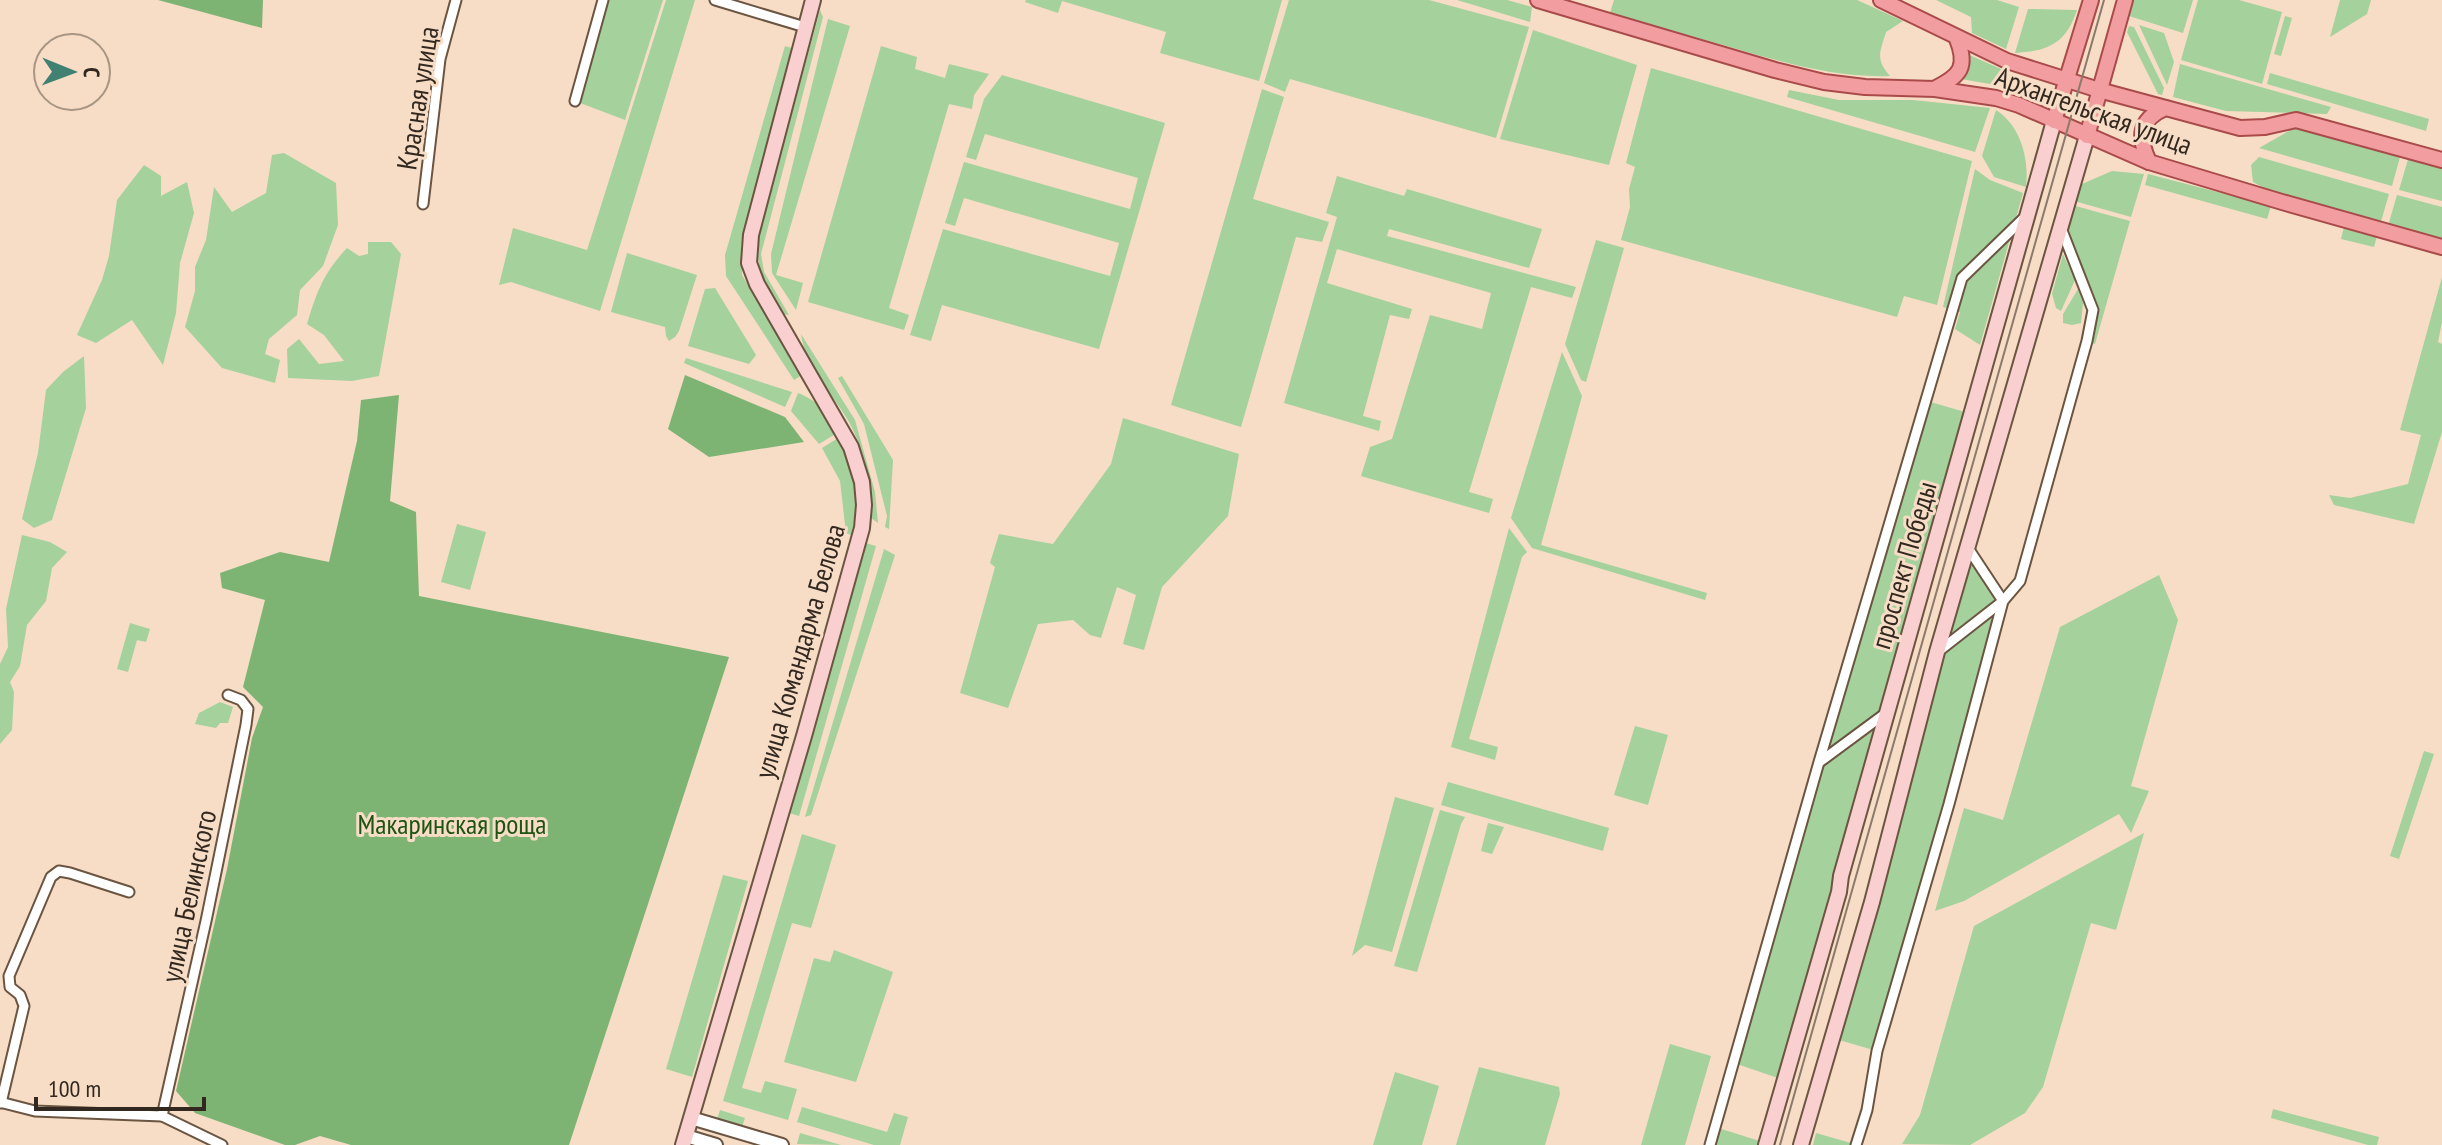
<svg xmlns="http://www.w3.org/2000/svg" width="2442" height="1145" viewBox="0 0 2442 1145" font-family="'PT Sans Narrow',sans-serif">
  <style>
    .green { fill: #a4d19c }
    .forest { fill: #7db473 }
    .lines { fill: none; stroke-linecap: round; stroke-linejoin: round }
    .minor-casing { stroke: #6b5541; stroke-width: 13 }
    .tertiary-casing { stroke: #6b5541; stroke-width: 16 }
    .secondary-casing { stroke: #6b5541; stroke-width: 18 }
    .primary-casing { stroke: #aa4b4b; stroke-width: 18 }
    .minor { stroke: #fff; stroke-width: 9 }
    .tertiary { stroke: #fff; stroke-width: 12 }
    .secondary { stroke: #f9cfd0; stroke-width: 14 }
    .primary { stroke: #f29ea1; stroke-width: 14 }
    .tram { stroke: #8b7a6b; stroke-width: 2 }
    .labels { text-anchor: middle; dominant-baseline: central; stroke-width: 6; stroke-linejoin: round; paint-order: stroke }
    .street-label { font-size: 28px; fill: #32281f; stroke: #f7ddc6 }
    .park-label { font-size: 28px; fill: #1d5414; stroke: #f7ddc6 }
  </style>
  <rect width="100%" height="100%" fill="#f7ddc6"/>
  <!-- green -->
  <g class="green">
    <polygon points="603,0 663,0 625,120 575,101"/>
    <polygon points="666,0 695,0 600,311 511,282 499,285 513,228 587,250"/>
    <polygon points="1026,0 1282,0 1259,81 1160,53 1166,32 1062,1 1058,13 1025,2"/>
    <polygon points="1289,0 1429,0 1529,27 1496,138 1290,79 1285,92 1264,83"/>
    <polygon points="1457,0 1507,0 1532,7 1530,22"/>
    <path d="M1614 0H1857L1903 21 1886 32C1880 52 1875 59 1890 76 1835 78 1782 62 1730 47 1690 36 1650 24 1610 13Z"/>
    <polygon points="1936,0 1997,0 2019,7 2006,49 1972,33 1971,17"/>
    <polygon points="2134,0 2193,0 2183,33 2129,16"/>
    <polygon points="2198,0 2239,0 2282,12 2262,84 2181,60"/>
    <polygon points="2340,0 2371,0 2367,14 2330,37"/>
    <path d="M2028 9 2077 10C2066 43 2049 51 2015 53Z"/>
    <path d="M820 10 823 17 761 254 764 272 789 315 782 314C767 287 757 274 757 242Z"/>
    <polygon points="2285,16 2292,18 2281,56 2274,54"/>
    <polygon points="828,19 850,26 776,275 803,283 796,310 772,273 771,254"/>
    <polygon points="2139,25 2164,33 2174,62 2167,85"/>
    <polygon points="2129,26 2134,27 2164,88 2162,95 2158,94 2127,32"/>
    <polygon points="1533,30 1637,65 1609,165 1500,139"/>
    <polygon points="785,46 795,49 741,247 742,275 802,375 794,380 726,276 725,255"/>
    <polygon points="881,46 917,57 915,69 945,78 949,64 989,74 974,95 972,109 949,104 889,308 909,315 904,330 808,302"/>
    <polygon points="1967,54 2001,69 1996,85 1961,79"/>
    <polygon points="2180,64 2331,107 2327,114 2226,111 2173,97"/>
    <polygon points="1651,68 1972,161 1937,305 1904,296 1897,317 1621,240 1630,207 1629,189 1635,167 1626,163"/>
    <polygon points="2270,73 2429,119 2426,131 2267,84"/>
    <polygon points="1002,75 1165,123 1099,349 942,305 931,341 910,335 943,229 1110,276 1119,243 964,198 955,226 945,223 964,162 1130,209 1138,178 985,134 976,160 966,157 984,99"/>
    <polygon points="1262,89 1284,97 1253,199 1329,222 1322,242 1296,237 1241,427 1171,405"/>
    <polygon points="1789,90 1839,100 1913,100 1990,108 1975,152 1787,97"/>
    <path d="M1996 110C2021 126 2029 159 2026 187L1994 177 1982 156Z"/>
    <polygon points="2296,127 2400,157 2392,186 2259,148"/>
    <polygon points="284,153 336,183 338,225 323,266 300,290 297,315 269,339 265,354 280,360 275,383 222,368 185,327 195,291 195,267 206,240 214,187 232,212 266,193 272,155"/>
    <polygon points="2409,156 2442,166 2442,201 2399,190"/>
    <polygon points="2259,157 2389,194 2380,225 2277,195 2253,182 2251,165"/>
    <polygon points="144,165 161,176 161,196 187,182 194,213 180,263 176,313 163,365 132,320 96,343 77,335 102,280 109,256 117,200"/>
    <polygon points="1975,169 1990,180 2023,193 1980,345 1955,329 1960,312 1943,307"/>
    <polygon points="2112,171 2144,174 2131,217 2074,201 2082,184"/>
    <polygon points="2148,174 2271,206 2267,219 2145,185"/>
    <polygon points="1337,176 1404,196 1407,189 1542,229 1529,268 1389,229 1387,236 1576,287 1572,298 1531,287 1469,492 1493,499 1489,513 1361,476 1370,447 1392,439 1430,315 1482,329 1491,293 1337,249 1327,283 1412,309 1409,319 1390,315 1363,416 1381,421 1379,431 1284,403 1337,217 1326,213"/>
    <polygon points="2397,195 2442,207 2442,242 2388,226"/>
    <polygon points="2072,205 2130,221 2095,344 2087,341 2093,310 2066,233"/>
    <polygon points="2344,227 2377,236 2374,247 2341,239"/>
    <polygon points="1596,240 1624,248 1586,382 1581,380 1565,344"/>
    <path d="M368 242H391L401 254 379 376 352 381 288 378 287 349 299 339 319 364 344 361 324 335 307 324C317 291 323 274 347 248L359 256 368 254Z"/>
    <polygon points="627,253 697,275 679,331 675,337 669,341 666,336 665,327 611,312"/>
    <polygon points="2063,254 2075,280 2061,311 2056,308 2052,294"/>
    <polygon points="2442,277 2442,322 2438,342 2442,344 2442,432 2414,524 2334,505 2329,495 2350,498 2408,484 2421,435 2400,430"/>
    <polygon points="715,288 756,355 749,364 688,346 705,289"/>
    <polygon points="2078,289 2083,303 2081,323 2072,325 2063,323 2063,314"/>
    <path d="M801 334 855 420 875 492 878 523 871 518C872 485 865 451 849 422 833 394 805 366 801 334Z"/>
    <polygon points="1562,352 1582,396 1541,545 1707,593 1705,600 1532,548 1511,518"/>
    <polygon points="84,356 86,408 52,520 34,528 22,519 38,453 46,390 63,372"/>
    <polygon points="686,358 792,392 785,407 684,363"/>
    <polygon points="842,376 893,460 889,529 885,527 887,516 864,424 838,378"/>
    <path d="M798 393C822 403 825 411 837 433L819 444 791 411Z"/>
    <polygon points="1927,401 1972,414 1784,1080 1734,1063"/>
    <polygon points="1123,418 1239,454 1228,516 1162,587 1144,650 1123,644 1136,595 1117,587 1101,638 1090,635 1073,620 1038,624 1008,708 960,693 995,567 990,563 999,534 1053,544 1111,464"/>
    <path d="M838 438C859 478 859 493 856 537L846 533 840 481 822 448Z"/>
    <polygon points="457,524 486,532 470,590 441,582"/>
    <polygon points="1509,528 1527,552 1522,557 1469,739 1498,747 1495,760 1451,747"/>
    <polygon points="22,535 50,542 67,552 52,568 46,601 27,625 20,666 10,682 14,692 12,730 0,744 0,664 8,647 6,609"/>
    <polygon points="862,542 876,546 799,816 786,812"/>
    <polygon points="1968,548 2003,601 1877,1051 1832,1038"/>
    <polygon points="884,549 895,555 811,815 805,817"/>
    <polygon points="2159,575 2178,620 2131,786 2149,791 2131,833 2119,814 1964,901 1935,911 1964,808 2003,820 2060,627"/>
    <polygon points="130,623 150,629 146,642 137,640 128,672 117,669"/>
    <polygon points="220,702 233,707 228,723 220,723 216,728 195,724 199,713"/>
    <polygon points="1635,726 1668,735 1648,805 1614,795"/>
    <polygon points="2424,751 2434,754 2399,859 2390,856"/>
    <polygon points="1448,782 1609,828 1603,851 1441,805"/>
    <polygon points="1395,797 1434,808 1392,952 1365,945 1352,956"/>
    <polygon points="1440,810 1465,817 1461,824 1417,972 1394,966"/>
    <polygon points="1488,823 1504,827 1492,854 1481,851"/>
    <polygon points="2144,833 2116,930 2091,923 2043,1087 2025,1113 1970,1145 1902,1144 1920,1115 1974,926"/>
    <polygon points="802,834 836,845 811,928 792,923 742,1088 761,1093 765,1081 797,1089 788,1120 723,1101"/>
    <polygon points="723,875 748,881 692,1077 666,1069"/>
    <polygon points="834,950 893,972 856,1082 784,1062 814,958 830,962"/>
    <polygon points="1670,1044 1711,1056 1685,1145 1641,1145"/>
    <polygon points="1479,1067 1559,1087 1560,1094 1545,1145 1456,1145"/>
    <polygon points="1395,1072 1439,1086 1422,1145 1373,1145"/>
    <polygon points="802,1107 887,1132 894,1113 908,1117 900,1145 874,1145 797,1122"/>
    <polygon points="2273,1109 2379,1137 2377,1145 2368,1145 2271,1118"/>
    <polygon points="720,1110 745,1118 742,1127 717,1119"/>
    <polygon points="1715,1127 1766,1143 1766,1145 1710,1145"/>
    <polygon points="800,1133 841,1145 797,1144"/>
    <polygon points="1816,1133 1851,1143 1850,1145 1813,1145"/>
  </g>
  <!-- forest -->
  <g class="forest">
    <polygon points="158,0 263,0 262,28"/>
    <polygon points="685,375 785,417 804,442 709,457 668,429"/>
    <polygon points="399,395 390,501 416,512 419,596 729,657 569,1145 351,1145 320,1136 295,1145 285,1145 195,1113 176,1091 227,869 252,738 263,707 243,687 265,600 222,588 220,573 280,552 329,562 357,441 361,400"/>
  </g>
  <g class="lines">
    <defs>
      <g id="minor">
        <polyline points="715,0 805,27"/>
        <polyline points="575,101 603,0"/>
        <polyline points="423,204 440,59 456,0"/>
        <polyline points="1939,651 2003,601 1968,548"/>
        <polyline points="1821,761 1886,713"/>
        <polyline points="0,1102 35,1111 162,1116 222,1145"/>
        <polyline points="1,1103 24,1006 20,995 10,987 9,976 51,877 59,871 70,873 129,892"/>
        <polyline points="162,1116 206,921 246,725 248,709 241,700 228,695"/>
        <polyline points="1710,1145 1819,762 1962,278 2026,216"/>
        <polyline points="1856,1145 1867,1110 1877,1051 1949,804 2003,601 2020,581 2087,341 2093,310 2061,228"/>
      </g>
      <g id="tertiary">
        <polyline points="691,1118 782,1145"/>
        <polyline points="686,1136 716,1145"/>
      </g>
      <g id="secondary">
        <polyline points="683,1145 804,736 862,528 864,505 862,482 851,447 757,284 749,263 751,235 813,0"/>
        <polyline points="1766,1145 1839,892 1841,876 2054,121"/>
        <polyline points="1801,1145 1872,902 1937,652 2087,136"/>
      </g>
      <g id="primary">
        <polyline points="1538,0 1775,70 1824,82 1865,87 1935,89 1996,98 2019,105 2149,162 2282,202 2442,247"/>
        <polyline points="1881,0 2007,61 2099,90 2240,128 2265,127 2296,120 2442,160"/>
        <path d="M1936 88C1960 76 1968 67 1957 39"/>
        <polyline points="2054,121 2091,0"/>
        <polyline points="2087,136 2125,0"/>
        <path d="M2149 162C2138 138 2138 120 2165 108"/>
      </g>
    </defs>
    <!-- minor casing -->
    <use href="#minor" class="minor-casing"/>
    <!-- tertiary casing -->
    <use href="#tertiary" class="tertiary-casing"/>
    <!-- secondary casing -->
    <use href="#secondary" class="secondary-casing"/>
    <!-- primary casing -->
    <use href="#primary" class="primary-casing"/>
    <!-- minor -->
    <use href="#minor" class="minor"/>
    <!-- tertiary -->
    <use href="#tertiary" class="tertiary"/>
    <!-- secondary -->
    <use href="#secondary" class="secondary"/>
    <!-- primary -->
    <use href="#primary" class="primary"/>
    <!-- tram -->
    <polyline class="tram" points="1780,1145 2104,0"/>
  </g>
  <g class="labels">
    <!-- street labels -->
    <g class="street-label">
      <text transform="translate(417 98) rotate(-81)">Красная улица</text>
      <text transform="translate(2094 110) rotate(20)">Архангельская улица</text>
      <text transform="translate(1903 565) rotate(-74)">проспект Победы</text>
      <text transform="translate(799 651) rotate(-74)">улица Командарма Белова</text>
      <text transform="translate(188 896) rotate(-78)">улица Белинского</text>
    </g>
    <!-- park labels -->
    <g class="park-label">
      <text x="452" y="823">Макаринская роща</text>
    </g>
  </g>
  <!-- north arrow -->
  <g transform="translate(72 72) rotate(91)"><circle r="38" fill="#f7ddc6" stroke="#a89583" stroke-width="2"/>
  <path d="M0-6L14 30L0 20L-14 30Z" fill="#408171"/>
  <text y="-12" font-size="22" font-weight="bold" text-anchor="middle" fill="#32281f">С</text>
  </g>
  <!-- scale -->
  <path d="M36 1097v12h168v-12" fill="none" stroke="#32281f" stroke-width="4"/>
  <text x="48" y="1097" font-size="24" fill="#32281f" stroke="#f7ddc6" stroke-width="6" paint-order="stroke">100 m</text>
</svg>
